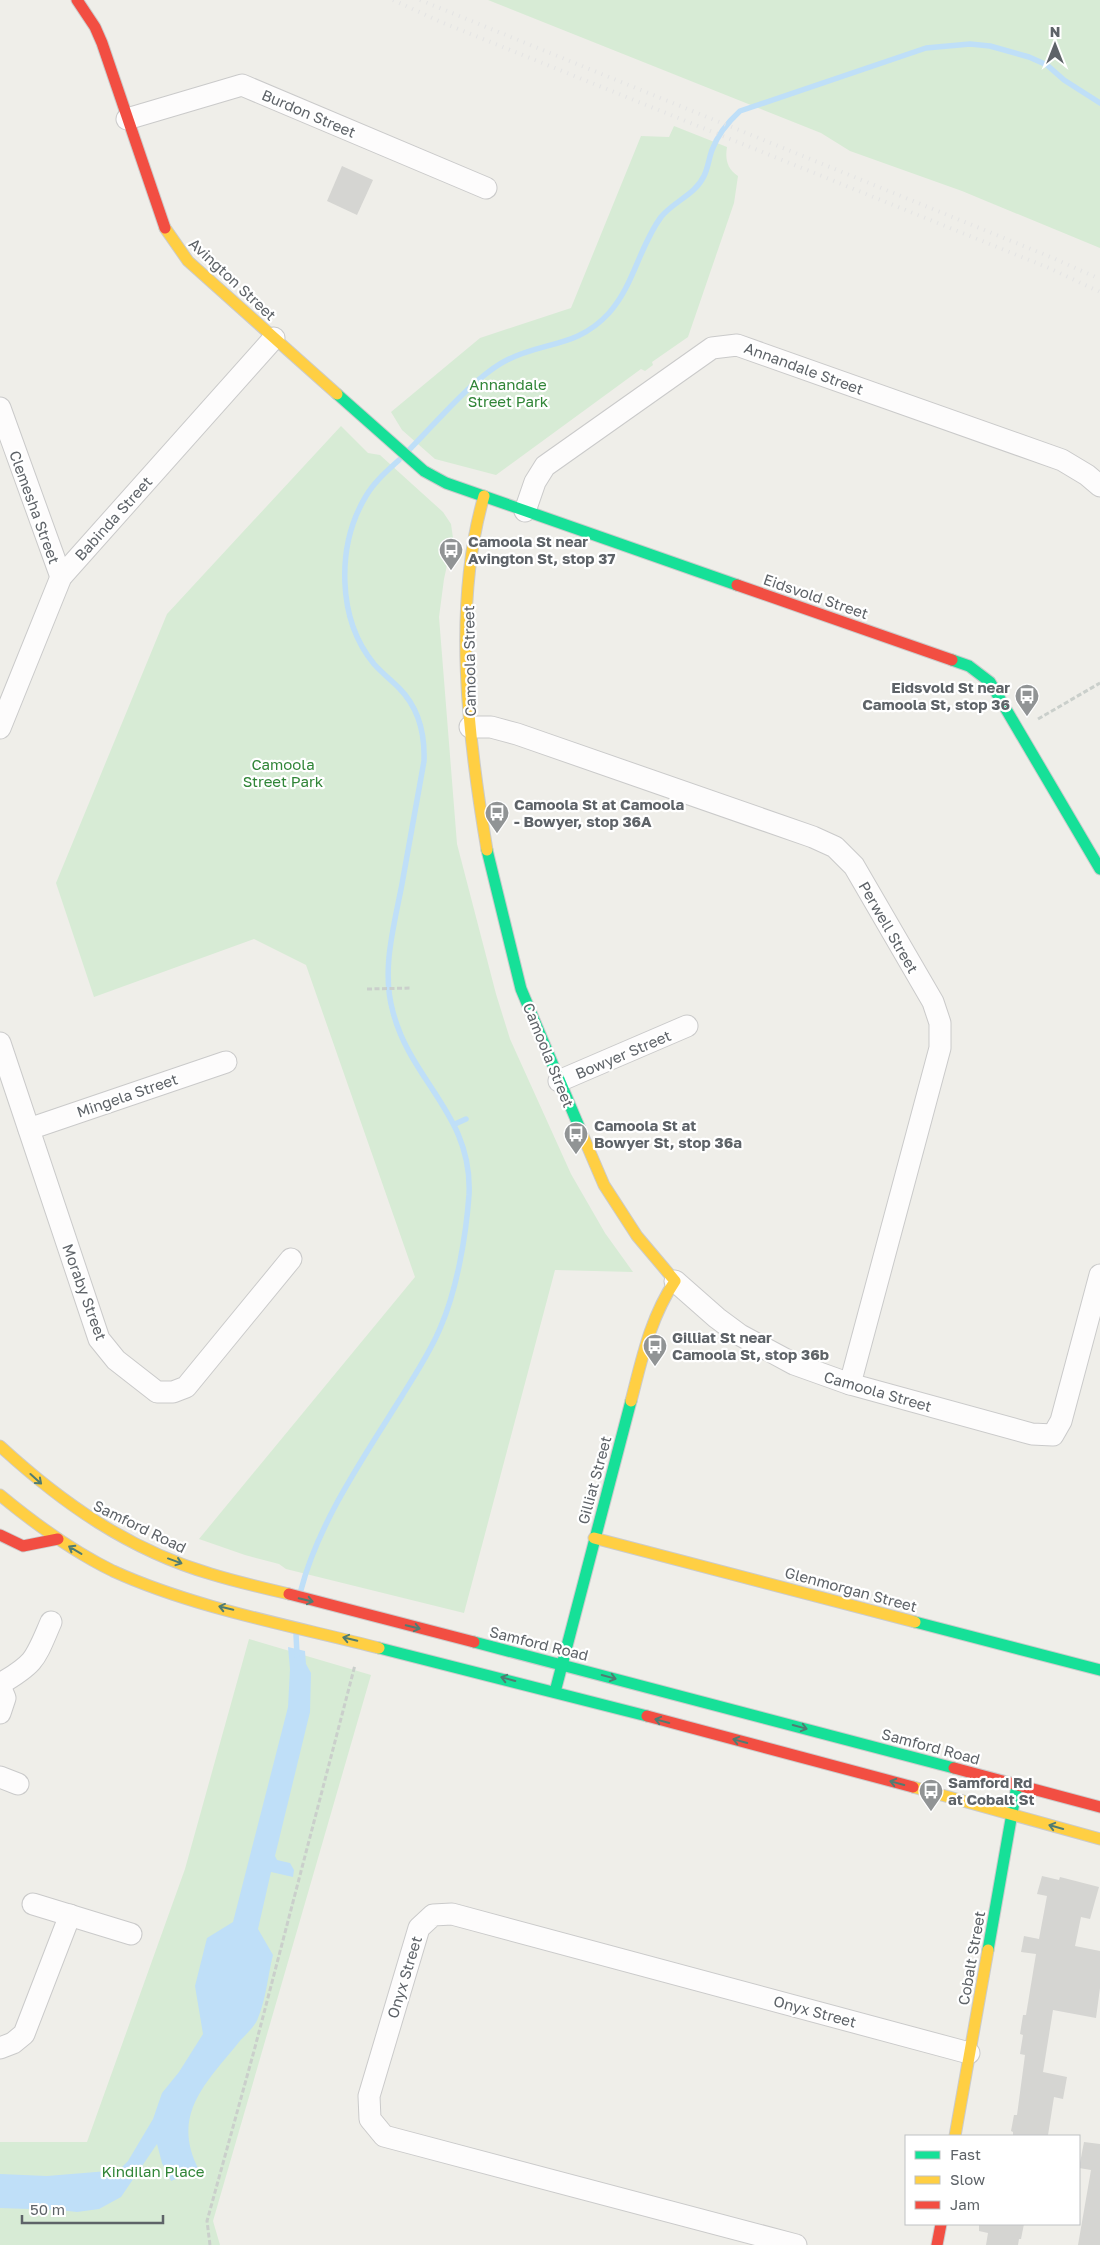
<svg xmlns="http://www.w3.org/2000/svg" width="1100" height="2245" viewBox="0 0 1100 2245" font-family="'Golos Text',sans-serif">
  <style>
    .green { fill: #d7ebd5 }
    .water { fill: #bfdff8 }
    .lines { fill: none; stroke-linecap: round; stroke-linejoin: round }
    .stream { stroke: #bfdff8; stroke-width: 5.5 }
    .building { fill: #d5d5d2 }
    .street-casing { stroke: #cacaca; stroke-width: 23 }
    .fast-casing { stroke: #cbcbcb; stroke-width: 13 }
    .slow-casing { stroke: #cbcbcb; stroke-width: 13 }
    .jam-casing { stroke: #cbcbcb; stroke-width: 13 }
    .path { stroke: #cacfcb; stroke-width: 3; stroke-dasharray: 5 2.5; stroke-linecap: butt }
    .street { stroke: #fdfcfc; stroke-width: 21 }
    .fast { stroke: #16e098; stroke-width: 11 }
    .slow { stroke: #ffcf43; stroke-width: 11 }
    .jam { stroke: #f24e42; stroke-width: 11 }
    .rail { stroke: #e4e4e4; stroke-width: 4; stroke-dasharray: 1 6; stroke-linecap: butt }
    .oneway { stroke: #507c72 }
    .labels { text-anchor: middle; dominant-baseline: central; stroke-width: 4.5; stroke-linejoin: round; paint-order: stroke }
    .street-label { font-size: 15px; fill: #5e6368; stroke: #fff }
    .park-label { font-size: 15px; fill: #308537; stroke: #fff }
    .poi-label { font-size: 15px; font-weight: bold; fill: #5e6368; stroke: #fff; text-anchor: start }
  </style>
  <rect width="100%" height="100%" fill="#efeee9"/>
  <!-- green -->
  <g class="green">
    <polygon points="488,0 1100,0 1100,248 962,191 850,151 821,133"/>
    <path d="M674 126 727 147C725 159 727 169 738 176L734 203 688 337 652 362 653 365 645 371 641 369 496 475 435 459 402 430 391 412 480 338 571 308 641 136 669 137Z"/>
    <polygon points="341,426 368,453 380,455 412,484 443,512 451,524 453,538 444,579 439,617 457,844 496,994 510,1039 571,1174 605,1233 633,1272 555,1270 464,1613 286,1569 279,1564 245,1555 199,1539 415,1277 306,965 254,939 94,997 56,883 167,614"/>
    <polygon points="249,1639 371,1675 213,2221 220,2245 0,2245 0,2142 87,2142 185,1869"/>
  </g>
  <!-- water -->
  <path class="water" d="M288 1647 305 1651 306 1664 311 1673 310 1712 275 1856 277 1860 290 1863 294 1870 293 1877 271 1872 258 1929 273 1955C268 1975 266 1999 258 2018 255 2027 245 2035 239 2042 206 2083 170 2115 199 2170L171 2181 162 2163 157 2144 121 2197 99 2209 77 2212 59 2210 0 2208V2174L47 2176 108 2171 121 2168 128 2161 153 2119 162 2093 179 2072 203 2034 195 1986 207 1938 233 1922 288 1707 290 1669Z"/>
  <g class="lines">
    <!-- stream -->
    <g class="stream">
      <path d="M409 450C435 424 475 376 507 360 544 341 577 348 609 313 634 285 639 247 661 217 674 201 695 195 704 176 708 168 709 158 712 150 718 134 728 122 740 111L926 48 970 44 990 46 1029 57 1047 65 1064 80 1100 103"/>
      <polyline points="455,1124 466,1119"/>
      <path d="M301 1590C318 1523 365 1455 402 1396 416 1373 431 1351 441 1326 457 1289 466 1236 469 1195 473 1115 411 1082 393 1012 381 970 394 926 402 884 409 843 417 802 424 761 425 733 419 708 399 688 391 680 382 673 374 664 337 619 336 546 366 496 374 482 387 471 399 460"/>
      <polyline points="296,1634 297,1655"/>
    </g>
  </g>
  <!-- building -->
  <g class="building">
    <polygon points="342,166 373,180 357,215 327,201"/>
    <polygon points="1042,1876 1059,1880 1060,1877 1099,1887 1090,1919 1081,1917 1075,1946 1100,1951 1100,1988 1096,2018 1053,2010 1043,2072 1067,2077 1063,2099 1054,2097 1048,2135 1013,2136 1013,2132 1011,2131 1014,2115 1017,2115 1025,2055 1020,2054 1023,2035 1020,2034 1023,2015 1026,2015 1036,1954 1021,1952 1024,1936 1039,1939 1047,1896 1037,1894"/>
    <polygon points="1084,2142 1100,2144 1100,2245 1078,2245 1091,2170 1079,2168"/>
    <polygon points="979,2224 1024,2224 1021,2239 1019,2239 1018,2245 986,2245 988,2233 979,2231"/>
  </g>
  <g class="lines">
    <defs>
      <g id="street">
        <polyline points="127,119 242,85 486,188"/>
        <polyline points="0,408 61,577"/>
        <polyline points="525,511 535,482 545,466 712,348 737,345 1062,460 1087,475 1100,486"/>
        <polyline points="470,727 491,727 517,734 813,837 835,847 854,866 933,1002 940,1023 940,1048 850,1384"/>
        <polyline points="0,728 61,577 274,338"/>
        <polyline points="0,1043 99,1339 116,1360 157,1392 173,1392 186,1387 291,1259"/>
        <polyline points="559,1081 687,1026"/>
        <polyline points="29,1129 226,1062"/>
        <polyline points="675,1281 717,1318 740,1335 794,1364 850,1384 1032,1434 1053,1435 1061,1421 1100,1275"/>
        <path d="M0 1684C36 1663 35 1659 51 1622"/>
        <polyline points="0,1686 5,1698 0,1713"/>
        <polyline points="0,1777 18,1784"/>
        <polyline points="33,1904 131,1934"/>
        <polyline points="0,2048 13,2043 24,2034 70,1915"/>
        <polyline points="796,2245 384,2136 370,2119 369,2096 419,1928 433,1915 452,1914 969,2053"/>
      </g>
      <g id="fast">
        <polyline points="337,394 424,471 446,483 737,585"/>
        <polyline points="952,660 969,666 990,682 1100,869"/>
        <polyline points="487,850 521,989 580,1129"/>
        <polyline points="915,1622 1100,1670"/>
        <polyline points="474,1642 954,1768"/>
        <polyline points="379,1648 647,1716"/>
        <polyline points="556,1688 631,1401"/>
        <polyline points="988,1950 1017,1785"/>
      </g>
      <g id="slow">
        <polyline points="165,228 188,261 337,394"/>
        <path d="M484 496C452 606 468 738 487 850"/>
        <path d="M580 1129 604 1185 637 1236 675 1281C650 1318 642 1359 631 1401"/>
        <path d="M0 1446C62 1503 129 1550 211 1574 237 1582 263 1588 289 1594"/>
        <path d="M0 1495C35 1524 72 1551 113 1571 194 1608 293 1626 379 1648"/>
        <polyline points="594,1538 915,1622"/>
        <polyline points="913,1787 1100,1839"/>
        <polyline points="955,2136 988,1950"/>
      </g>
      <g id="jam">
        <polyline points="77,0 95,27 102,43 165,228"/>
        <polyline points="737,585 952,660"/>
        <polyline points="0,1535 23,1546 58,1539"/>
        <polyline points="289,1594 474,1642"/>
        <polyline points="647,1716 913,1787"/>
        <polyline points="954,1768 1100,1807"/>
        <polyline points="937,2245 941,2224"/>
      </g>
    </defs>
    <!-- street casing -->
    <use href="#street" class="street-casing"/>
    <!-- fast casing -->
    <use href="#fast" class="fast-casing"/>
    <!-- slow casing -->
    <use href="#slow" class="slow-casing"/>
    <!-- jam casing -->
    <use href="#jam" class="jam-casing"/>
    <!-- path -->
    <g class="path">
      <polyline points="1038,719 1100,683"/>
      <polyline points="367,989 412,988"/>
      <polyline points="210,2245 207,2221 254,2051 355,1665"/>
    </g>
    <!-- street -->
    <use href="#street" class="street"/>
    <!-- fast -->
    <use href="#fast" class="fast"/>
    <!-- slow -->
    <use href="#slow" class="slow"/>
    <!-- jam -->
    <use href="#jam" class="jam"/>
    <!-- rail -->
    <g class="rail">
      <polyline points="393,0 441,22 1049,268 1100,292"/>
      <polyline points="420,0 1053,258 1100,279"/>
    </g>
  </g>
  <!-- one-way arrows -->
  <defs><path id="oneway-shaft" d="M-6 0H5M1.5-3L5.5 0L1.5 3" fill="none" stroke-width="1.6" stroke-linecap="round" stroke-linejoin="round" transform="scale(1.25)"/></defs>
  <g class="oneway">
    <use href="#oneway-shaft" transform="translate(36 1479) rotate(42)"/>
    <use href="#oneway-shaft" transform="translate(75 1550) rotate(-149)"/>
    <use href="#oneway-shaft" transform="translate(175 1561) rotate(20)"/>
    <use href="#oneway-shaft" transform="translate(306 1600) rotate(14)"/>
    <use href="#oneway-shaft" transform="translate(226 1608) rotate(-167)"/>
    <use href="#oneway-shaft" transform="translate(413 1627) rotate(14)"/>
    <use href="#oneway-shaft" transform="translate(350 1639) rotate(-166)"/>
    <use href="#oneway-shaft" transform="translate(609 1677) rotate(15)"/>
    <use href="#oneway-shaft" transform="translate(508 1679) rotate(-165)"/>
    <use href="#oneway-shaft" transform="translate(662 1721) rotate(-165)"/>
    <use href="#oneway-shaft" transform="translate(800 1727) rotate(15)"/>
    <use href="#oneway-shaft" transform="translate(740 1741) rotate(-165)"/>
    <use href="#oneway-shaft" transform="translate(897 1783) rotate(-165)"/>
    <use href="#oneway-shaft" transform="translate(1056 1827) rotate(-164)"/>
  </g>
  <!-- icons -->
  <defs>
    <symbol id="bus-pin" viewBox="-11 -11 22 30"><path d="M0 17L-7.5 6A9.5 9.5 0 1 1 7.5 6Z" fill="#919495" stroke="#fff"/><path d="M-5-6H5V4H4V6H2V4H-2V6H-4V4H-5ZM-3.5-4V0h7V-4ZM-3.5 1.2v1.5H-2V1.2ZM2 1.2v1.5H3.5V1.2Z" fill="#fff"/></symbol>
  </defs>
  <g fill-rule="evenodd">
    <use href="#bus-pin" x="437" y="536" width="28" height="38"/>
    <use href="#bus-pin" x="1013" y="682" width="28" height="38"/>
    <use href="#bus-pin" x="483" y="799" width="28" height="38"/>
    <use href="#bus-pin" x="562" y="1120" width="28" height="38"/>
    <use href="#bus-pin" x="641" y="1332" width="28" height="38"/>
    <use href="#bus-pin" x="917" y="1777" width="28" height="38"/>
  </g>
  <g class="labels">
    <!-- street labels -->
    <g class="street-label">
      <text transform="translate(309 113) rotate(23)">Burdon Street</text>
      <text transform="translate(233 279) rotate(43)">Avington Street</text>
      <text transform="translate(804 368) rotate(20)">Annandale Street</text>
      <text transform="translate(35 507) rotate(70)">Clemesha Street</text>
      <text transform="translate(113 518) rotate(-48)">Babinda Street</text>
      <text transform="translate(816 596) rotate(19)">Eidsvold Street</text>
      <text transform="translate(469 661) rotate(-91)">Camoola Street</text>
      <text transform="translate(889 927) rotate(60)">Perwell Street</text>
      <text transform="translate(623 1054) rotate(-23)">Bowyer Street</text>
      <text transform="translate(549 1055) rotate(68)">Camoola Street</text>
      <text transform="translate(127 1095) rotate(-19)">Mingela Street</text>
      <text transform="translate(85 1292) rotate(70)">Moraby Street</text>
      <text transform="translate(878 1391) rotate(16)">Camoola Street</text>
      <text transform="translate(594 1480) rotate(-75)">Gilliat Street</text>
      <text transform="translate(140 1526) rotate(26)">Samford Road</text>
      <text transform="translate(851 1589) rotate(15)">Glenmorgan Street</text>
      <text transform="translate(539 1643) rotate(14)">Samford Road</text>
      <text transform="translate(931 1746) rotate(15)">Samford Road</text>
      <text transform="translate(971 1958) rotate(-80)">Cobalt Street</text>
      <text transform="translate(404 1977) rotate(-73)">Onyx Street</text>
      <text transform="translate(815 2011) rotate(15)">Onyx Street</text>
    </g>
    <!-- park labels -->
    <g class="park-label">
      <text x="508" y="384">Annandale<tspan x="508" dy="17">Street Park</tspan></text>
      <text x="283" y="764">Camoola<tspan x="283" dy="17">Street Park</tspan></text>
      <text x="153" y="2171">Kindilan Place</text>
    </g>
    <!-- poi labels -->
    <g class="poi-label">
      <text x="468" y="541">Camoola St near<tspan x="468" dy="17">Avington St, stop 37</tspan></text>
      <text x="1010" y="687" text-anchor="end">Eidsvold St near<tspan x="1010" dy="17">Camoola St, stop 36</tspan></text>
      <text x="514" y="804">Camoola St at Camoola<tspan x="514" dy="17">- Bowyer, stop 36A</tspan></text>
      <text x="594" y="1125">Camoola St at<tspan x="594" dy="17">Bowyer St, stop 36a</tspan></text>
      <text x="672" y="1337">Gilliat St near<tspan x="672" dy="17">Camoola St, stop 36b</tspan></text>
      <text x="948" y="1782">Samford Rd<tspan x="948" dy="17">at Cobalt St</tspan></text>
    </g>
  </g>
  <!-- legend -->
  <rect x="905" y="2135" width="175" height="90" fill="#ffffff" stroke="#bfc1c3"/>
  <rect x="915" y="2151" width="25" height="8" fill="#16e098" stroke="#bfc1c3"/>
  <text x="950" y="2160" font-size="15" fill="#5e6368">Fast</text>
  <rect x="915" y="2176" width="25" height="8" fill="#ffcf43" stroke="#bfc1c3"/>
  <text x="950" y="2185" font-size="15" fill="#5e6368">Slow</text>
  <rect x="915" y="2201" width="25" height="8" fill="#f24e42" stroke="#bfc1c3"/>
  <text x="950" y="2210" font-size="15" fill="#5e6368">Jam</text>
  <!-- north arrow -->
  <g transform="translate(1055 45)" stroke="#ffffff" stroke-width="4" paint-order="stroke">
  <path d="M0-4L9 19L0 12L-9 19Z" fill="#5e6368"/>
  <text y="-8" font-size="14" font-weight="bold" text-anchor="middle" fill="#5e6368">N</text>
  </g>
  <!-- scale -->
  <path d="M22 2215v8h141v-8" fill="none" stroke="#5e6368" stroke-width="2.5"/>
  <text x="30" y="2215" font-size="15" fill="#5e6368" stroke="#ffffff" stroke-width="4" paint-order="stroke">50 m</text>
</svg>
